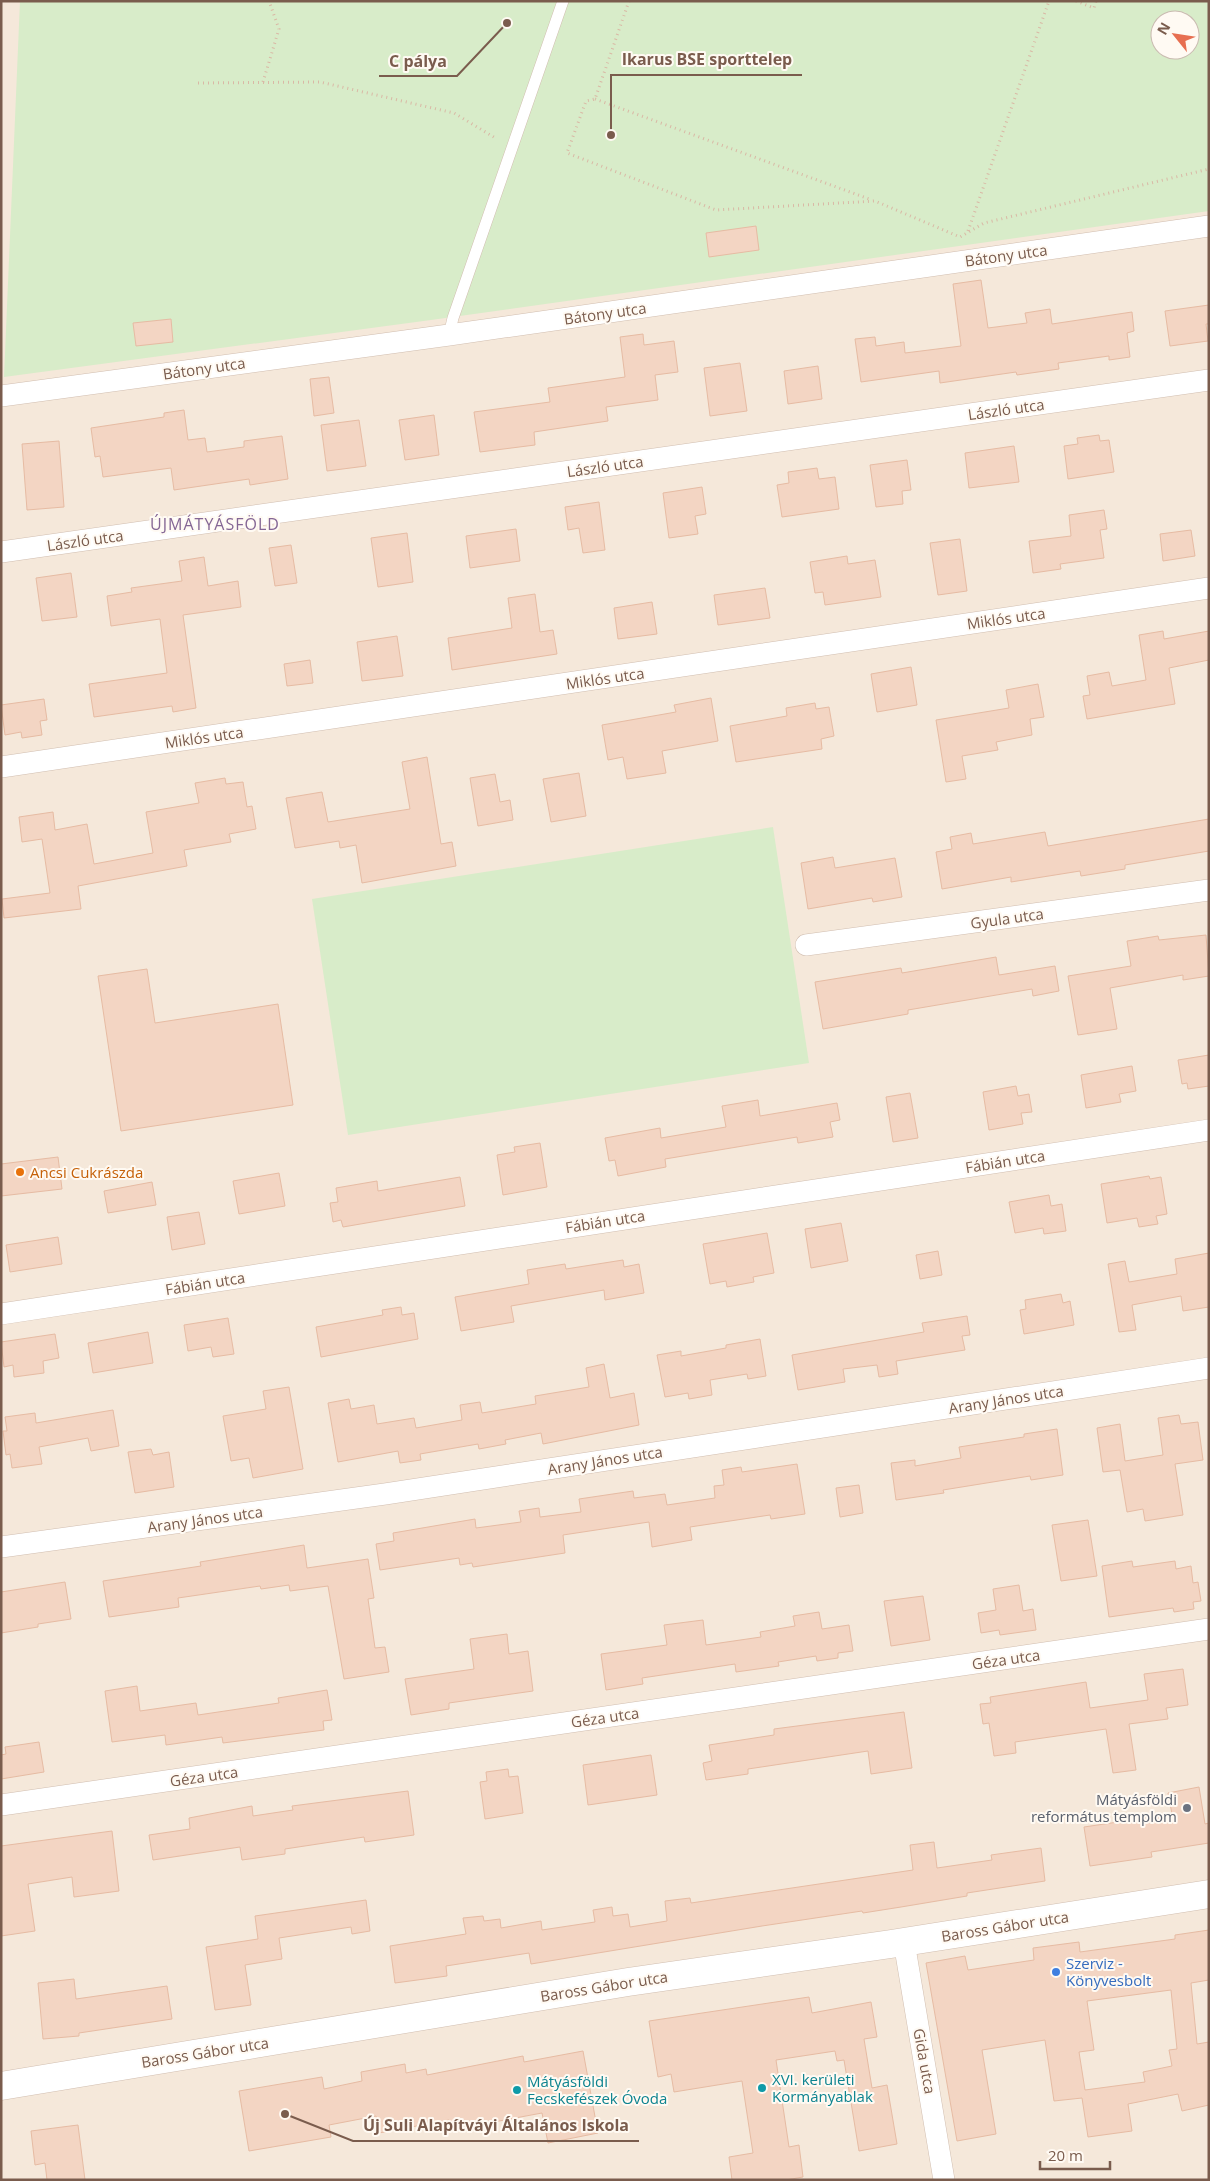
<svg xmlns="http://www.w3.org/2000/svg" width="1210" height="2181" viewBox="0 0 1210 2181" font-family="'Open Sans',sans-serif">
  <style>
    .residential { fill: #f5e8da; fill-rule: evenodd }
    .green { fill: #d8ecc9; fill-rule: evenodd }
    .building { fill: #f3d5c3; stroke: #e6bba3; fill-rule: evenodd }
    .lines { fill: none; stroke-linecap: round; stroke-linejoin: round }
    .service-casing { stroke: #d1beb0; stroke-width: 12 }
    .minor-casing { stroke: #d1beb0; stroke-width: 22 }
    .tertiary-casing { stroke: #d1beb0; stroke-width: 29 }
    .path { stroke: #d9b8a5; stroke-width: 3; stroke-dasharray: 1 4; stroke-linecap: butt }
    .service { stroke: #fff; stroke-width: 11 }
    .minor { stroke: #fff; stroke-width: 21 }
    .tertiary { stroke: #fff; stroke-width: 28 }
    .food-dot { fill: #e8710a; stroke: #fffaf3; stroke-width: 2 }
    .worship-dot { fill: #6b7280; stroke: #fffaf3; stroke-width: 2 }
    .shop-dot { fill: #3f7fe0; stroke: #fffaf3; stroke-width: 2 }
    .culture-dot { fill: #0f9aa8; stroke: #fffaf3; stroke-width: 2 }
    .labels { text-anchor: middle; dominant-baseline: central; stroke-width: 4; stroke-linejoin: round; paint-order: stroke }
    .street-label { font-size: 15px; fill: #7a5c4d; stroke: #fffaf3 }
    .food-label { font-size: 15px; fill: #c56008; stroke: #fffaf3; text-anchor: start }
    .worship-label { font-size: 15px; fill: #5b616d; stroke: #fffaf3; text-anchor: end }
    .shop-label { font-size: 15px; fill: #366cbe; stroke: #fffaf3; text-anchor: start }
    .culture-label { font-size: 15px; fill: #0d838f; stroke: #fffaf3; text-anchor: start }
    .neighbourhood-label { font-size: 16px; letter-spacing: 1px; fill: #846695; stroke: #fffaf3 }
    .leader { fill: none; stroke: #7a5c4d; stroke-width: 2 }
    .callout-dot { fill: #7a5c4d; stroke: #fffaf3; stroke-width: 2 }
    .callout-label { font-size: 16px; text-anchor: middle; font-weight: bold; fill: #7a5c4d; stroke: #fffaf3; stroke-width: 4; stroke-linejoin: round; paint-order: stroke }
  </style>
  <rect width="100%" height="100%" fill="#fdf6ec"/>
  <!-- residential -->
  <path class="residential" d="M1 1H1209V2180H1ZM1160 20H1190V50H1160Z"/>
  <!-- green -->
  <g class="green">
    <path d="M20 1H1209V211L431 320 4 377ZM1160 20H1190V50H1160Z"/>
    <polygon points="773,827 809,1063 348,1135 312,899"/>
  </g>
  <!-- building -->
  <g class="building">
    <polygon points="756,226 759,250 709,257 706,233"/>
    <polygon points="981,280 988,328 1027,323 1025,313 1050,309 1052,324 1132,312 1134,331 1127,333 1130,357 1109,360 1109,356 1058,363 1059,369 1017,375 1016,372 940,383 939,371 861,382 855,339 875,337 876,346 904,342 905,353 961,346 953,284"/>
    <polygon points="1209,305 1209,324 1206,324 1208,341 1170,346 1165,311"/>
    <polygon points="171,319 173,342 136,346 133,323"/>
    <polygon points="643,334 644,345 674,341 678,372 655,375 658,400 606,407 608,421 534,432 535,445 480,452 474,412 550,402 548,388 625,377 620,337"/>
    <polygon points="740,363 747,411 710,416 704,368"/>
    <polygon points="818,366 822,399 788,404 784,371"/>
    <polygon points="329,377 334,413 314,416 310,379"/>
    <polygon points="184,410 188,440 205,438 207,452 244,447 244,441 282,436 288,479 250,485 249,479 174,490 171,468 103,477 100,456 95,457 91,428 164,417 164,413"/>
    <polygon points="434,415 439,455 405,460 399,420"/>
    <polygon points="359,420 366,466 327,471 321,425"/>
    <polygon points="1099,435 1100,441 1109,440 1114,472 1068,479 1064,446 1078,444 1077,438"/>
    <polygon points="59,441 64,507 27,510 22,444"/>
    <polygon points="1014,446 1019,482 969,488 965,453"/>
    <polygon points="907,460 911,490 902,491 903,504 876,507 870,465"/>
    <polygon points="817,468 819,479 835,477 839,509 782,517 777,485 789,483 788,472"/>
    <polygon points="702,487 706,514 695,516 698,534 669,538 663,493"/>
    <polygon points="599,502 605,550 583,553 579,528 568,530 565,507"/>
    <polygon points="1104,510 1107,529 1100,530 1104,558 1060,564 1061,569 1033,573 1029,541 1071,536 1069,515"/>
    <polygon points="516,529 520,561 470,568 466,536"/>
    <polygon points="1191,530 1195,556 1163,561 1160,534"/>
    <polygon points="407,533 413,582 378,587 371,538"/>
    <polygon points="960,539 967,591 938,595 930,543"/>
    <polygon points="291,545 297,583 275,586 269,548"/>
    <polygon points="847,556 848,564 875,560 881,597 825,605 823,592 815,593 810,562"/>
    <polygon points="204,557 208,586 238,581 241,607 183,615 196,708 173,712 172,706 94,717 89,684 167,673 160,619 111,626 107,596 132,592 131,588 182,581 179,561"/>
    <polygon points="71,573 77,617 42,621 36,578"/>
    <polygon points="765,588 770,618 718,625 714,595"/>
    <polygon points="535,594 540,632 553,630 557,654 452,670 448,638 512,628 508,598"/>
    <polygon points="652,602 657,634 618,639 614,608"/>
    <polygon points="1163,631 1164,639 1209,631 1209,660 1169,668 1175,704 1087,719 1083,696 1090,695 1087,676 1109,672 1112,686 1146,680 1139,635"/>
    <polygon points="397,636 403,676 362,681 357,642"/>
    <polygon points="310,660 313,683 287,686 284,664"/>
    <polygon points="911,667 917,705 877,712 871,674"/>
    <polygon points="1038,684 1044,717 1030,719 1032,735 996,742 998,750 962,756 966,779 946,782 936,720 1009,708 1006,690"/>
    <polygon points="711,698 718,741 662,751 666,773 627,779 623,757 608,760 602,725 676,712 674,705"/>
    <polygon points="44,699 47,720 40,721 42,735 22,738 21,732 5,735 1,705"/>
    <polygon points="815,703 816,709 829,707 834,736 821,739 822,749 736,762 730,726 787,716 786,708"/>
    <polygon points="427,757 441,844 452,842 456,866 362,883 356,845 340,848 339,841 295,848 286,798 322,792 328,822 410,809 402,762"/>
    <polygon points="579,773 586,816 551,822 543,779"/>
    <polygon points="495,774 500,802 510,800 513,820 478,826 470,778"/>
    <polygon points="225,778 226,784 243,782 247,807 252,806 256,829 229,834 231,842 184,850 187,866 78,886 81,909 4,918 2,899 50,893 42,839 22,842 19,817 53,812 55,830 87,824 94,864 153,853 146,812 199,803 195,783"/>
    <polygon points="1209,819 1209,851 1125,865 1125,869 1081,876 1080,871 1011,882 1011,877 942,889 936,852 952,849 950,837 971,833 973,844 1045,832 1048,846"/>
    <polygon points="833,857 835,868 895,858 902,897 873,902 872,898 808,909 801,863"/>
    <polygon points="1206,935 1209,976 1183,980 1183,975 1110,988 1117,1029 1078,1035 1068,976 1131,966 1127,941 1158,936 1159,940"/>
    <polygon points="996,957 999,975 1055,966 1059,991 1033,996 1032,989 908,1010 908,1014 823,1029 815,982 901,968 902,973"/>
    <polygon points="147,969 155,1023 278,1004 293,1105 121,1131 98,976"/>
    <polygon points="1209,1055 1209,1086 1188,1089 1187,1083 1182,1084 1178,1060"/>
    <polygon points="1132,1066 1136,1091 1119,1094 1121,1102 1086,1108 1081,1075"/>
    <polygon points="1016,1086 1018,1096 1029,1094 1032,1112 1021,1113 1023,1124 989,1130 983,1092"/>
    <polygon points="910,1093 918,1138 893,1142 886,1097"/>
    <polygon points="758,1100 760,1116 837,1103 840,1120 830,1122 833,1137 798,1143 797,1137 665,1159 666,1167 618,1176 615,1160 609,1161 605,1138 660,1128 661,1138 726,1127 722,1106"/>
    <polygon points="540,1143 547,1187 503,1195 497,1155 515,1152 514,1147"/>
    <polygon points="58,1157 62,1189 1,1196 1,1164"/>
    <polygon points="279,1173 285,1206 239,1214 233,1181"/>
    <polygon points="1149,1176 1150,1179 1161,1177 1167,1214 1156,1216 1158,1224 1139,1227 1137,1218 1107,1223 1101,1184"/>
    <polygon points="460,1177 465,1206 343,1227 341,1220 333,1222 330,1203 338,1202 336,1188 377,1181 378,1191"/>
    <polygon points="152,1182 156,1205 108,1213 104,1191"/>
    <polygon points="1049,1195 1051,1206 1062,1204 1066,1231 1044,1234 1043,1228 1015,1233 1009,1202"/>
    <polygon points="199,1212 205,1244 172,1250 167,1217"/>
    <polygon points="841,1223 848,1261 811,1268 805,1229"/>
    <polygon points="767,1233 774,1273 753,1277 754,1282 727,1287 726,1281 710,1284 703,1244"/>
    <polygon points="58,1237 62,1264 10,1272 6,1245"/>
    <polygon points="938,1251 942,1275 920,1279 916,1255"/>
    <polygon points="1209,1253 1209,1307 1183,1311 1181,1296 1132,1305 1136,1330 1119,1332 1108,1264 1125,1261 1129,1282 1177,1274 1175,1259"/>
    <polygon points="623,1260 624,1267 639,1264 644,1293 605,1300 604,1290 511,1306 514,1322 461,1331 455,1297 529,1284 527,1270 565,1264 566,1269"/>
    <polygon points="1061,1294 1063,1303 1070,1301 1074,1325 1024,1334 1020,1310 1026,1309 1025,1300"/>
    <polygon points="401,1307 402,1315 414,1313 418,1339 321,1357 316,1327 383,1315 382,1310"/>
    <polygon points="967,1316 970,1335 962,1336 965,1350 896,1361 898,1374 879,1377 877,1365 843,1369 845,1382 798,1390 792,1355 924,1332 922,1323"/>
    <polygon points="228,1318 234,1354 213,1357 211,1347 188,1351 184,1325"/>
    <polygon points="148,1332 153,1363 93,1373 88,1343"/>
    <polygon points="55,1334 59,1358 43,1361 44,1373 14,1377 13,1365 4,1367 1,1342"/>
    <polygon points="760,1339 766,1376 748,1379 747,1374 710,1380 712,1395 689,1399 688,1393 665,1397 657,1355 681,1351 681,1356 726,1348 726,1345"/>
    <polygon points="604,1364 610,1398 634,1393 639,1425 543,1444 541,1433 505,1440 506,1444 479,1449 478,1444 420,1454 421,1460 400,1463 398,1451 338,1462 328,1403 349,1399 351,1409 374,1405 377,1424 414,1418 416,1428 462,1420 460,1405 480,1402 482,1413 536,1404 535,1396 589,1387 586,1368"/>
    <polygon points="289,1387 303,1469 253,1478 249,1458 231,1461 223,1416 266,1409 263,1391"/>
    <polygon points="113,1410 119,1446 91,1451 88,1438 39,1447 42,1464 12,1468 10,1454 6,1455 3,1431 7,1431 5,1417 35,1413 36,1423"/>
    <polygon points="1179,1415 1181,1424 1198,1422 1203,1460 1175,1464 1183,1515 1145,1521 1143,1509 1127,1512 1120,1470 1103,1472 1097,1428 1120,1424 1125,1461 1163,1455 1158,1418"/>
    <polygon points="1057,1429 1063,1475 1031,1480 1030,1476 943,1490 944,1493 896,1500 891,1463 915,1460 915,1466 961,1458 959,1447 1024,1437 1024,1434"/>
    <polygon points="151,1449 153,1455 169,1452 174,1487 135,1493 128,1452"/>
    <polygon points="797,1464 805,1514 771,1519 770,1515 690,1527 692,1540 652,1547 649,1522 563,1535 565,1553 473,1567 472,1563 460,1565 459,1558 380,1570 376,1544 394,1541 393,1533 475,1519 476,1528 521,1522 519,1511 539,1508 540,1517 581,1512 579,1499 633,1491 634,1498 665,1494 667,1505 715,1498 714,1486 724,1485 722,1470 741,1467 742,1472"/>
    <polygon points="859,1485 863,1513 840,1517 836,1488"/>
    <polygon points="1088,1520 1097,1576 1061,1581 1052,1525"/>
    <polygon points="304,1545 307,1568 368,1559 374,1598 368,1599 375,1648 385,1647 389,1672 344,1679 328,1586 290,1591 289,1585 261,1589 260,1586 178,1598 179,1607 109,1617 103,1581 201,1566 200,1562"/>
    <polygon points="1132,1561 1133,1567 1175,1561 1176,1569 1191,1566 1193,1583 1198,1582 1201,1601 1193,1602 1194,1609 1174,1612 1173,1608 1109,1617 1102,1566"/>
    <polygon points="65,1582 71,1619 38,1624 38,1627 1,1633 1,1592"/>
    <polygon points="1019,1585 1023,1611 1033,1609 1036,1630 1000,1635 999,1630 981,1633 978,1613 996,1610 993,1589"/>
    <polygon points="923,1596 930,1640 891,1646 884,1601"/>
    <polygon points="819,1612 822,1629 849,1625 853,1651 838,1653 838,1658 817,1661 816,1656 778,1662 779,1666 736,1672 735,1664 642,1678 643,1684 606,1690 601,1654 667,1645 664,1625 703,1620 706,1645 761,1637 760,1632 795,1626 793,1616"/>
    <polygon points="507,1634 509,1654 528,1651 533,1691 449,1703 449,1709 411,1715 405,1679 474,1669 470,1639"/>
    <polygon points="1183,1669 1188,1705 1166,1708 1168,1719 1129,1724 1136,1770 1113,1773 1106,1729 1015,1742 1016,1753 994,1756 989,1723 983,1724 980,1704 991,1703 990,1697 1086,1682 1090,1708 1148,1700 1144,1674"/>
    <polygon points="137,1686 140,1711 196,1703 198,1715 279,1703 278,1698 327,1690 332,1720 323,1721 324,1730 223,1743 222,1737 166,1745 165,1735 112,1742 105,1691"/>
    <polygon points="904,1712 912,1768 871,1774 868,1751 748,1769 748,1774 706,1780 703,1763 712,1761 709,1745 774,1735 774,1729"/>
    <polygon points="39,1742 44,1772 1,1779 1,1755 6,1754 5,1747"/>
    <polygon points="651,1755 657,1795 588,1805 583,1765"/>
    <polygon points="508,1769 509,1777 518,1776 523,1813 485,1819 480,1782 487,1781 486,1772"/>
    <polygon points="1199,1787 1205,1824 1209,1823 1209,1843 1151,1852 1152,1857 1090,1866 1084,1827 1172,1814 1168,1793"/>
    <polygon points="408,1791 414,1835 365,1842 364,1837 285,1849 285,1854 242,1860 240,1847 153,1860 149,1835 190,1829 189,1818 252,1806 253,1816 293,1810 292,1806"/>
    <polygon points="112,1831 119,1891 74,1897 72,1877 28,1884 35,1931 1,1936 1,1846"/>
    <polygon points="934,1842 937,1868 992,1860 991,1855 1041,1848 1045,1881 967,1893 967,1896 901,1907 863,1913 862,1911 762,1926 531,1964 529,1953 446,1966 447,1976 395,1983 390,1946 466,1934 463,1918 483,1916 484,1921 500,1919 501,1928 541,1921 542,1930 595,1922 593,1910 612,1907 613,1916 628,1914 630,1927 667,1921 665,1901 690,1898 691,1903 913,1870 910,1845"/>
    <polygon points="366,1900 370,1931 352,1934 351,1927 279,1938 282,1959 245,1965 251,2005 215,2010 206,1947 258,1939 255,1916"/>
    <path d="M1209 1930V1980L1191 1983 1197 2044 1209 2042V2105L1182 2111 1178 2094 1128 2104 1132 2131 1088 2137 1082 2098 1054 2101 1045 2040 982 2050 996 2134 957 2141 926 1963 965 1956 968 1970 1034 1960 1033 1948 1079 1942 1080 1952 1175 1939V1935ZM1171 1990 1177 2049 1169 2050 1172 2066 1143 2072 1145 2082 1085 2090 1079 2052 1094 2050 1087 2001Z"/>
    <polygon points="74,1979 76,1999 167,1986 172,2019 79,2033 79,2036 43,2039 38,1983"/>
    <polygon points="809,1997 812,2013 871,2002 877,2037 864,2039 872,2088 887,2085 897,2144 859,2151 844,2060 837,2061 835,2051 776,2060 789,2147 799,2145 803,2177 786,2180 732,2180 729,2157 753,2153 742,2081 674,2092 671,2074 658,2077 649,2021"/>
    <polygon points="583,2051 598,2133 548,2143 542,2113 451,2130 449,2120 379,2133 376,2116 329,2125 331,2137 249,2151 239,2091 322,2077 324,2089 362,2081 361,2072 405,2064 406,2073 426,2069 427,2075 523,2056 524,2062"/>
    <polygon points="78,2125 85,2180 47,2180 45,2163 35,2165 31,2131"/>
  </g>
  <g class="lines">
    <defs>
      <polyline id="service" points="449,335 453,318 563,1"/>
      <g id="minor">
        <polyline points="1,396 449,335 1209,226"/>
        <polyline points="1,552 1209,380"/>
        <polyline points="1,767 1209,588"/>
        <polyline points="806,945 1209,890"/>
        <polyline points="1,1314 1209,1130"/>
        <polyline points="1,1547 385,1494 1209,1368"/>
        <polyline points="1,1805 1209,1629"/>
        <polyline points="904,1942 944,2180"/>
      </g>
      <polyline id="tertiary" points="1,2086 628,1982 891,1944 1209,1894"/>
    </defs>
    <!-- service casing -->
    <use href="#service" class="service-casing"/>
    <!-- minor casing -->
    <use href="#minor" class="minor-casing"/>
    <!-- tertiary casing -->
    <use href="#tertiary" class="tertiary-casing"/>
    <!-- path -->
    <g class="path">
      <polyline points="629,1 595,99 586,101 567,153 716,210 875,201 960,237 984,223 1209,169"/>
      <polyline points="1076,1 1094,8 1096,1"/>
      <polyline points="263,82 279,29 269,1"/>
      <polyline points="198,83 320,82 454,113 497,139"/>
      <polyline points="595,99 872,200"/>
      <polyline points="968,231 1049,1"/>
    </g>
    <!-- service -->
    <use href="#service" class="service"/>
    <!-- minor -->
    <use href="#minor" class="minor"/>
    <!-- tertiary -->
    <use href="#tertiary" class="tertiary"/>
  </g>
  <!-- markers -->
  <circle class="food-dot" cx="20" cy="1172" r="5"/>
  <circle class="worship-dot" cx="1187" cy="1808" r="5"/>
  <circle class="shop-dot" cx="1056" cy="1972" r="5"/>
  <g class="culture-dot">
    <circle cx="762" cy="2088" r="5"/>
    <circle cx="517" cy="2090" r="5"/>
  </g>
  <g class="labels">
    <!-- street labels -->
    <g class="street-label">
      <text transform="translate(1006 255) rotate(-8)">Bátony utca</text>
      <text transform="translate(605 313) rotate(-8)">Bátony utca</text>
      <text transform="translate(204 368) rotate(-8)">Bátony utca</text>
      <text transform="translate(1006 409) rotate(-8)">László utca</text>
      <text transform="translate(605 466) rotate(-8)">László utca</text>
      <text transform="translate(85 540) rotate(-8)">László utca</text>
      <text transform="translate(1006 618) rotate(-8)">Miklós utca</text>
      <text transform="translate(605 678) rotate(-8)">Miklós utca</text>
      <text transform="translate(204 737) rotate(-8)">Miklós utca</text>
      <text transform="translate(1007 918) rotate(-8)">Gyula utca</text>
      <text transform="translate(1005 1161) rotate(-9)">Fábián utca</text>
      <text transform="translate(605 1221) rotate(-9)">Fábián utca</text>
      <text transform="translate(205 1283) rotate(-9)">Fábián utca</text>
      <text transform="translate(1006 1399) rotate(-9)">Arany János utca</text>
      <text transform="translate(605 1460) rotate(-9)">Arany János utca</text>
      <text transform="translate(205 1519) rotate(-8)">Arany János utca</text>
      <text transform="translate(1006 1659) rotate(-8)">Géza utca</text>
      <text transform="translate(605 1717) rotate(-8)">Géza utca</text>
      <text transform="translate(204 1776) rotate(-8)">Géza utca</text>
      <text transform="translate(1005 1926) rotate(-9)">Baross Gábor utca</text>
      <text transform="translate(604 1986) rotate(-9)">Baross Gábor utca</text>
      <text transform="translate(205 2052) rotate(-9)">Baross Gábor utca</text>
      <text transform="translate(925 2061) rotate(80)">Gida utca</text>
    </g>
    <!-- food labels -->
    <g class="food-label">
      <text x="30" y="1172">Ancsi Cukrászda</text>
    </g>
    <!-- worship labels -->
    <g class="worship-label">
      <text x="1177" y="1799">Mátyásföldi<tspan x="1177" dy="17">református templom</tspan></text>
    </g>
    <!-- shop labels -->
    <g class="shop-label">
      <text x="1066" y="1963">Szerviz -<tspan x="1066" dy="17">Könyvesbolt</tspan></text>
    </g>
    <!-- culture labels -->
    <g class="culture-label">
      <text x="772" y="2079">XVI. kerületi<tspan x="772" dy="17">Kormányablak</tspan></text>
      <text x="527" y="2081">Mátyásföldi<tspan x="527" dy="17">Fecskefészek Óvoda</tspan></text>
    </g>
    <!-- neighbourhood labels -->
    <g class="neighbourhood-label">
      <text x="215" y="524">ÚJMÁTYÁSFÖLD</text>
    </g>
  </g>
  <!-- callouts -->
  <path class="leader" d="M611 135L611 75H802M507 23L457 76H379M285 2114L353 2141H639"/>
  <g class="callout-dot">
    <circle cx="611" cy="135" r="5"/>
    <circle cx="507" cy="23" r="5"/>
    <circle cx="285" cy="2114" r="5"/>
  </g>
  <g class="callout-label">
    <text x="707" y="65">Ikarus BSE sporttelep</text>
    <text x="418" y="67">C pálya</text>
    <text x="496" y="2131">Új Suli Alapítváyi Általános Iskola</text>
  </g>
  <!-- border -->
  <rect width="1210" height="2181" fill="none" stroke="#7a5c4d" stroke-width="5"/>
  <!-- north arrow -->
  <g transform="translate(1175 35) rotate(300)"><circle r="24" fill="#fffaf3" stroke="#cabbb1"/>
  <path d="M0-4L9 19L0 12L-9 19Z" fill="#e76f51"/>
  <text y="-8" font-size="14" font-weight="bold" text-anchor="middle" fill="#7a5c4d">N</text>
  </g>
  <!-- scale -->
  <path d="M1040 2161v8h70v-8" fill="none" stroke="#7a5c4d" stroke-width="2.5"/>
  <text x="1048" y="2161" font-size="15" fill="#7a5c4d" stroke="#fffaf3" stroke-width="4" paint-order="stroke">20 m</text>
</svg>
